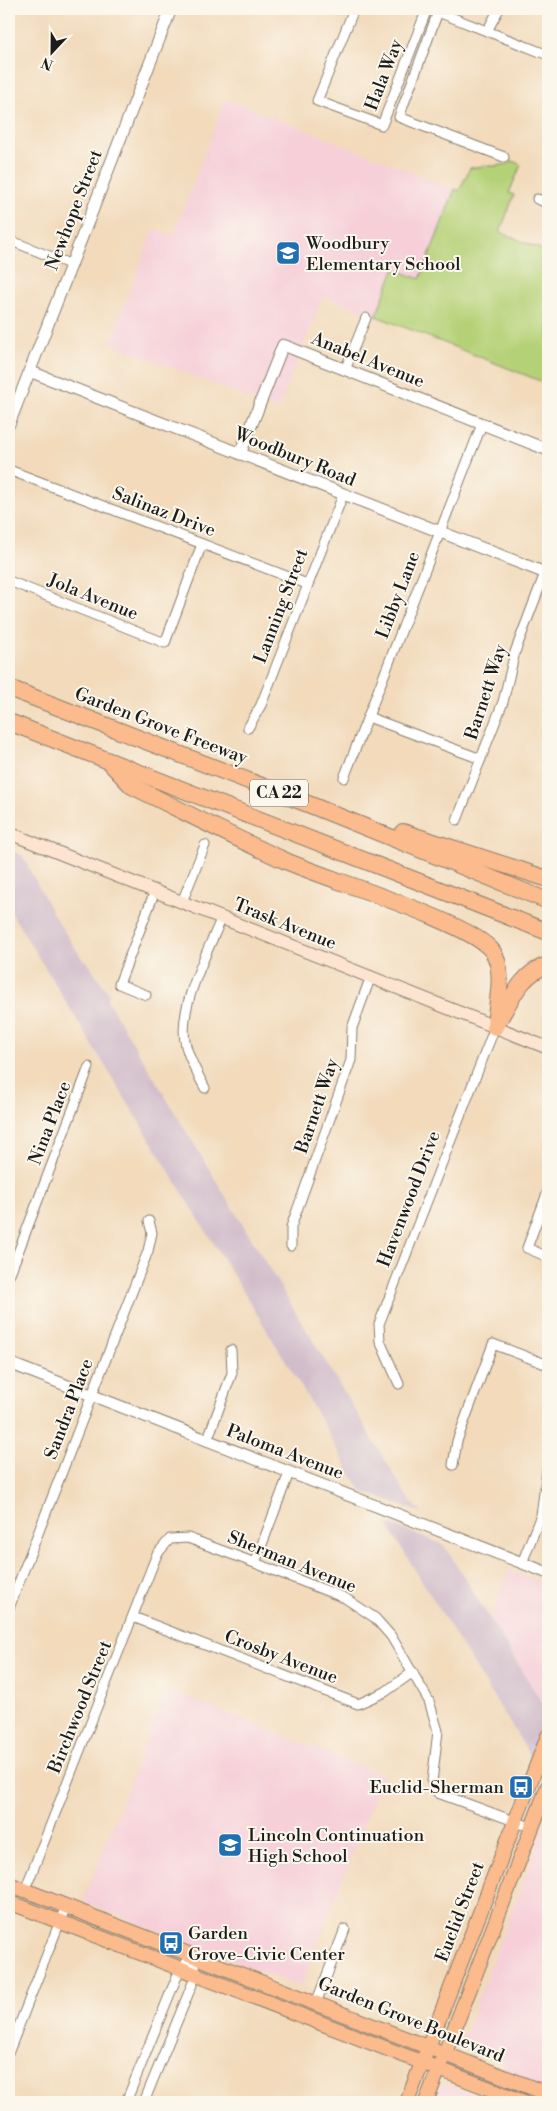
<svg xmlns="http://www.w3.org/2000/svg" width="557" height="2111" viewBox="0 0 557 2111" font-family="'Libre Bodoni',serif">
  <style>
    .built { fill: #f6cfd9 }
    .industrial { fill: #d1bdcb }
    .green { fill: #b5d177; stroke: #68764a }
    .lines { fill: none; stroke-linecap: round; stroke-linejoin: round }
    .minor-casing { stroke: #877b6c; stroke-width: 11 }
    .tertiary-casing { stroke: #877b6c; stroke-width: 13 }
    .secondary-casing { stroke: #877b6c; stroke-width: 14 }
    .primary-casing { stroke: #877b6c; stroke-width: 16 }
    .motorway-casing { stroke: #877b6c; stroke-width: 18 }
    .minor { stroke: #fff; stroke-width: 9 }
    .tertiary { stroke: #fff; stroke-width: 11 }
    .secondary { stroke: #fde4d1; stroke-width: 12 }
    .primary { stroke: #fbbb8c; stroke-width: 14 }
    .motorway { stroke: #fbbb8c; stroke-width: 16 }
    .labels { text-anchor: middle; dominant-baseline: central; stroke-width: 4; stroke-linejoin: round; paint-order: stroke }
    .shield { fill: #fbf7ec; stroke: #5f5e5a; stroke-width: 1 }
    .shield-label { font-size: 16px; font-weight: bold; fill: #1c1c1c }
    .street-label { font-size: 18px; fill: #1c1c1c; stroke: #fbf7ec }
    .poi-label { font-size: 18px; fill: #1c1c1c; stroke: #fbf7ec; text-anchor: start }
  </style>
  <rect width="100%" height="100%" fill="#fbf7ec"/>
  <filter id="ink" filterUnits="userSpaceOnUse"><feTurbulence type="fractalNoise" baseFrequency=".02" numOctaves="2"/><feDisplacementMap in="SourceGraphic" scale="10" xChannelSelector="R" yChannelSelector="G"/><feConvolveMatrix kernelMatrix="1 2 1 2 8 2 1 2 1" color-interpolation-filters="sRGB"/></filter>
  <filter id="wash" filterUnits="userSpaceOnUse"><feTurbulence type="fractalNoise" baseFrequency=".0096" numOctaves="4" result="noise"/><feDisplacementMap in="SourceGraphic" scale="20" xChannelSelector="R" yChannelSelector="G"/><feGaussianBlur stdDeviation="1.12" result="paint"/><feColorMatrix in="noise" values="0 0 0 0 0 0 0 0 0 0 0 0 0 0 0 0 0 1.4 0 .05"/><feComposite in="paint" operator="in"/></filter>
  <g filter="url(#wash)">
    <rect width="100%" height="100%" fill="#f2dabb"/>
    <!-- built -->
    <g class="built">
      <polygon points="226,99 455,189 420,279 394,269 376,316 323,296 278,410 110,343 154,229 173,236"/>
      <polygon points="509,1570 548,1585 547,1711 490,1619"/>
      <polygon points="166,1689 383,1775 301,1987 83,1902"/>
      <polygon points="548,1816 548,2102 509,2102 503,2062 469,2048 464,2036"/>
      <polygon points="443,2083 495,2102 435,2102"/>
    </g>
    <!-- industrial -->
    <g class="industrial">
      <polygon points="9,850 22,855 53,914 83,960 86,960 109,994 107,1000 408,1498 422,1513 361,1491 301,1386 9,909"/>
      <polygon points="386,1523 444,1545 547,1711 531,1757"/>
    </g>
    <!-- green -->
    <path class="green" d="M513 161 521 165 509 193 514 195 500 232 548 252V384L376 316 394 269 420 279 455 189 459 191 470 168C485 164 501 169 513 161Z"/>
  </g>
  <g filter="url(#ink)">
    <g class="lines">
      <defs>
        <g id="minor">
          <polyline points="354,9 317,101 382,125 427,9"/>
          <polyline points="487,31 499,9"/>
          <polyline points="504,157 399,117 438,12 548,55"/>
          <polyline points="537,199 548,203"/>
          <polyline points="9,240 72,265"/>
          <polyline points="345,370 366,318"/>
          <polyline points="9,470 307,584"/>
          <polyline points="9,581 165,643 202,544"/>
          <polyline points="368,717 481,759"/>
          <polyline points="248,728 261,705 343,495"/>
          <polyline points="344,778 482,424"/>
          <polyline points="457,820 503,702 515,652 545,573"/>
          <polyline points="182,902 205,845"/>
          <polyline points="146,995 119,984 155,891"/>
          <path d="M205 1088C198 1075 190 1061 186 1046 176 1010 208 951 222 917"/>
          <polyline points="548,1191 527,1248 548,1257"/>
          <polyline points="291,1246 291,1227 351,1060 352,1028 371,976"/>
          <polyline points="9,1276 89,1067"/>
          <polyline points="399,1384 380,1341 379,1324 495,1027"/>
          <polyline points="207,1441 232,1373 231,1350"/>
          <polyline points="453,1465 457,1441 493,1344 548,1365"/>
          <polyline points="255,1563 289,1473"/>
          <polyline points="522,1563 541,1515 548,1463"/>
          <polyline points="9,1608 148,1251 152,1233 149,1221"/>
          <polyline points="133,1617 358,1704 385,1692 413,1672"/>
          <polyline points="25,1890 157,1554 170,1539 188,1538 255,1563 345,1598 375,1618 391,1636 429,1701 438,1731 432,1782 438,1793 533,1828"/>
          <polyline points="316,2003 345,1929"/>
          <polyline points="9,2051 66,1906"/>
          <polyline points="544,2092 548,2082"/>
          <polyline points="126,2102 180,1969 194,1955"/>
          <polyline points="144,2102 196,1975 194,1955"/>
        </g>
        <g id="tertiary">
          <polyline points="29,371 548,574"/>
          <polyline points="9,424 171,9"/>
          <polyline points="240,454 283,345 548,450"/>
          <polyline points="9,1363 548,1573"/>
        </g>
        <polyline id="secondary" points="9,833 548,1048"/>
        <g id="primary">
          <polyline points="9,1884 548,2094"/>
          <polyline points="9,1902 524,2102"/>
          <polyline points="407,2102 548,1736"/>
          <polyline points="426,2102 548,1786"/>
        </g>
        <g id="motorway">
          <polyline points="9,688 308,804 548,901"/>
          <polyline points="9,722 548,932"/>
          <path d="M113 766 132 786C183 811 234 838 286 861 326 879 474 923 493 952 506 972 496 1005 495 1027"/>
          <polyline points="403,832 548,879"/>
          <path d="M497 1023C511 1000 521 973 548 965"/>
        </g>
      </defs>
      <!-- minor casing -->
      <use href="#minor" class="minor-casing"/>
      <!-- tertiary casing -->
      <use href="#tertiary" class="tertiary-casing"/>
      <!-- secondary casing -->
      <use href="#secondary" class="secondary-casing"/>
      <!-- primary casing -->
      <use href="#primary" class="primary-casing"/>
      <!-- motorway casing -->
      <use href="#motorway" class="motorway-casing"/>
      <!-- minor -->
      <use href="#minor" class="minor"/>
      <!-- tertiary -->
      <use href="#tertiary" class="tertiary"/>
      <!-- secondary -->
      <use href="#secondary" class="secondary"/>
      <!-- primary -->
      <use href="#primary" class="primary"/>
      <!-- motorway -->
      <use href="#motorway" class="motorway"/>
    </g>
  </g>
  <!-- icons -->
  <defs>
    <symbol id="school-square" viewBox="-11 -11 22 22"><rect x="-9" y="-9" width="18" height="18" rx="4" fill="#1f6fb2" stroke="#fbf7ec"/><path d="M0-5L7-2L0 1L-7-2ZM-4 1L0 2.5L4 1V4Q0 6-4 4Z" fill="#fff"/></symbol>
    <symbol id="bus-square" viewBox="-11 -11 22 22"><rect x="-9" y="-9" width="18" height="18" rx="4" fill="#1f6fb2" stroke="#fbf7ec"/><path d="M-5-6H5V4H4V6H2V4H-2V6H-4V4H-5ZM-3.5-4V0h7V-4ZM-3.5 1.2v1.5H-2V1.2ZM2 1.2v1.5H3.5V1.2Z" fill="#fff"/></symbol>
  </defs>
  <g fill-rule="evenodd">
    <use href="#school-square" x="274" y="239" width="28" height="28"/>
    <use href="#bus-square" x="507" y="1773" width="28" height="28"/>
    <use href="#school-square" x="216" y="1831" width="28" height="28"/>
    <use href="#bus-square" x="157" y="1929" width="28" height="28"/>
  </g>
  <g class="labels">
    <!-- shield labels -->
    <rect class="shield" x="250" y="779.5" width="58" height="27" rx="4"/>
    <g class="shield-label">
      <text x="279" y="793">CA 22</text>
    </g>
    <!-- street labels -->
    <g class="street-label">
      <text transform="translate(384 75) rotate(-69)">Hala Way</text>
      <text transform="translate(74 210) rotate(-69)">Newhope Street</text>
      <text transform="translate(368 360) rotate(22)">Anabel Avenue</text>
      <text transform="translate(295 457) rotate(22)">Woodbury Road</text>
      <text transform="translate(164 512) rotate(21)">Salinaz Drive</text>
      <text transform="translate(398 595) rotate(-69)">Libby Lane</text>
      <text transform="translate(93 597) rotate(22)">Jola Avenue</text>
      <text transform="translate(281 606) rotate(-69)">Lanning Street</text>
      <text transform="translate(486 692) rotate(-72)">Barnett Way</text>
      <text transform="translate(161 726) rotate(21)">Garden Grove Freeway</text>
      <text transform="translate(285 924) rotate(22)">Trask Avenue</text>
      <text transform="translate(317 1106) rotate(-71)">Barnett Way</text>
      <text transform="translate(50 1123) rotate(-69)">Nina Place</text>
      <text transform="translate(409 1199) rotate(-69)">Havenwood Drive</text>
      <text transform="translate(69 1409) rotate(-69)">Sandra Place</text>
      <text transform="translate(285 1452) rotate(21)">Paloma Avenue</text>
      <text transform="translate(292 1562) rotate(22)">Sherman Avenue</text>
      <text transform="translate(281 1657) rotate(21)">Crosby Avenue</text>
      <text transform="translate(80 1707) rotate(-68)">Birchwood Street</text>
      <text transform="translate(460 1912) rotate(-69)">Euclid Street</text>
      <text transform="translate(411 2020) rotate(22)">Garden Grove Boulevard</text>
    </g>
    <!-- poi labels -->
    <g class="poi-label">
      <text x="306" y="243">Woodbury<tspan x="306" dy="21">Elementary School</tspan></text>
      <text x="504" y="1787" text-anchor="end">Euclid-Sherman</text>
      <text x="248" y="1835">Lincoln Continuation<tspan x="248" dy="21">High School</tspan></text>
      <text x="188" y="1933">Garden<tspan x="188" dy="21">Grove-Civic Center</tspan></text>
    </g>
  </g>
  <!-- margin -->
  <rect width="557" height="2111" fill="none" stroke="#fbf7ec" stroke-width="30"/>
  <!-- north arrow -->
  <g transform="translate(52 52) rotate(202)" stroke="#fbf7ec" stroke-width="4" paint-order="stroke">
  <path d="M0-4L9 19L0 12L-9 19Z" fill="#1c1c1c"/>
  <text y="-8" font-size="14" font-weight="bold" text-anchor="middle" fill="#1c1c1c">N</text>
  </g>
</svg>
